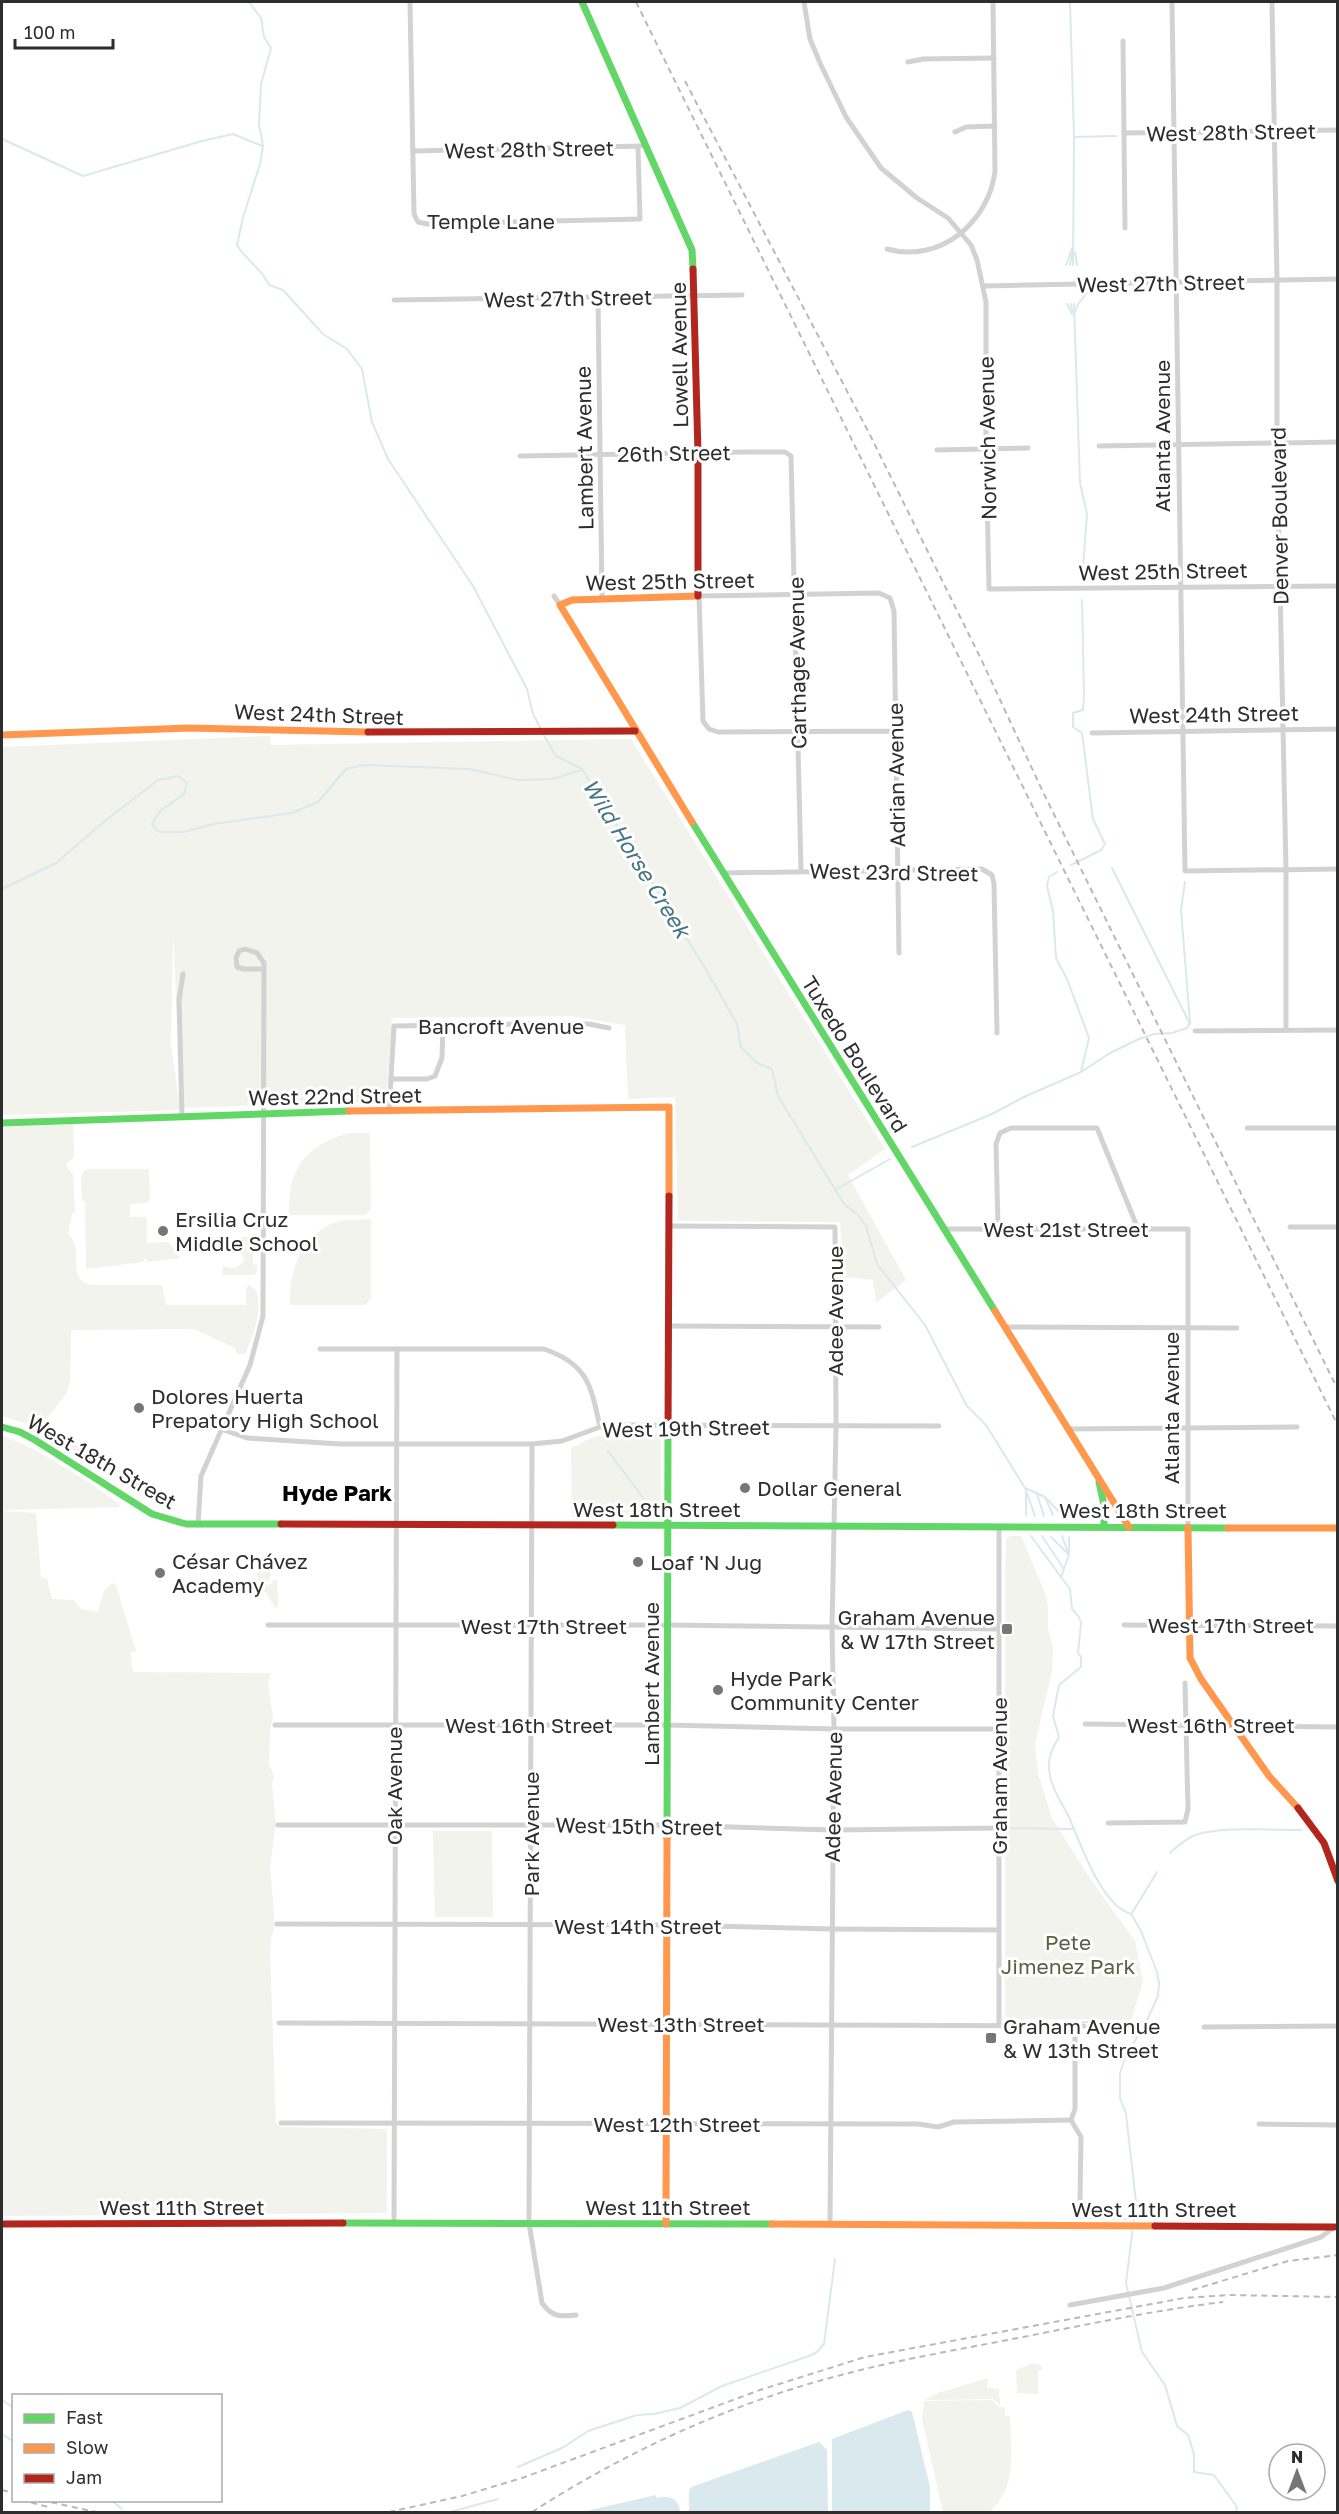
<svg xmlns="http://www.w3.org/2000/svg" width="1339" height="2514" viewBox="0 0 1339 2514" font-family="'Golos Text',sans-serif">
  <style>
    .green { fill: #f1f3ec }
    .water { fill: #dae9ee }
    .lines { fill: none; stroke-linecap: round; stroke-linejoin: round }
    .stream { stroke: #dae9ee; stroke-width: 2 }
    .street { stroke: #d2d2d2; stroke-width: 5 }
    .fast { stroke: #63d668; stroke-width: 7 }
    .slow { stroke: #ff974d; stroke-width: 7 }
    .jam { stroke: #b3261e; stroke-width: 7 }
    .rail { stroke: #b9b9b9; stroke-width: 2; stroke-dasharray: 6 4.5; stroke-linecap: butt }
    .poi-dot { fill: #767676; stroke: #fff; stroke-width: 2 }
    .labels { text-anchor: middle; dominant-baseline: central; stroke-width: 6; stroke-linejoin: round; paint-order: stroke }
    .street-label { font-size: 21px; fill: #2d2d2d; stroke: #fff }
    .poi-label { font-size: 21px; fill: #2d2d2d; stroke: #fff; text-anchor: start }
    .park-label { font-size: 21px; fill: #556340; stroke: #fff }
    .water-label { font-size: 22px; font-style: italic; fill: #457585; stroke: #fff }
    .neighbourhood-label { font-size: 22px; font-weight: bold; fill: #000; stroke: #fff }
  </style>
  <rect width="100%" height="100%" fill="#fff"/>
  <!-- green -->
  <g class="green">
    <polygon points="270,736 271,745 631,739 885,1149 848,1175 906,1280 876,1303 873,1280 845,1277 840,1222 678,1221 675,1097 628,1099 625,1025 571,1016 392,1018 386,1101 181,1108 173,929 171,1043 180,1110 2,1115 2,747"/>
    <path d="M73 1124 74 1154V1158L67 1163V1168L73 1174 75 1212 72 1214 68 1235C86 1247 64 1281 92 1285H162L166 1305H246V1290L248 1285 256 1290C263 1311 253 1336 245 1354H237L235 1348 194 1329 71 1330 70 1381 66 1394 40 1428 2 1416V1127Z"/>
    <path d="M349 1133H370L371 1209 365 1215H289C288 1169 304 1146 349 1133Z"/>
    <polygon points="89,1169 149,1169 150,1198 147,1203 130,1204 130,1217 147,1217 147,1243 169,1242 180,1258 147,1262 147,1259 144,1259 143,1262 86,1269 85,1201 82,1201 81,1176 84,1170"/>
    <path d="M371 1219V1299L365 1305H290C289 1271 300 1239 333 1223 344 1219 359 1220 371 1219Z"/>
    <path d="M237 1237H253V1264L257 1266V1272L254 1275H222L223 1266C232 1270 239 1268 244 1260Z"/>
    <polygon points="614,1433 658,1433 661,1436 661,1514 656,1518 572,1517 571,1448 591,1438"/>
    <path d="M2 1436C21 1439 110 1493 121 1507L2 1510Z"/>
    <polygon points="64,1438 117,1472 114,1477 59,1441"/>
    <polygon points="2,1511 36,1513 41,1578 47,1579 52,1599 74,1600 81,1609 98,1612 104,1590 113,1583 116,1585 136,1651 131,1652 132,1669 135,1672 271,1673 268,1685 273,1717 270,1730 269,1764 274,1776 272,1785 276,1822 270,1868 275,1926 271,1938 270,1954 276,2123 281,2127 387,2129 387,2213 2,2216"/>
    <polygon points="1011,1536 1021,1536 1045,1593 1048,1608 1048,1628 1053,1649 1052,1671 1035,1743 1038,1773 1052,1818 1091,1880 1135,1941 1143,1982 1131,2020 1008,2019 1005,2014 1005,1579 1006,1539"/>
    <polygon points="264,1563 268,1563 271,1574 266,1585 271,1584 274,1579 277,1580 278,1607 275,1608 266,1592 259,1591 261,1585 256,1574"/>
    <polygon points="433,1831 492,1831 493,1917 435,1917"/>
    <polygon points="1033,2363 1039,2364 1043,2369 1038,2371 1038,2394 1017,2393 1016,2370"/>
    <polygon points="988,2378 987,2388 999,2389 1000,2405 993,2399 925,2400 934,2394"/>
    <path d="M992 2400 999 2407H1005V2416H1010C1011 2451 1018 2488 989 2512H943L922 2419 924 2401Z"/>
  </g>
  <!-- water -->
  <g class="water">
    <polygon points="908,2410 912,2412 930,2487 930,2512 832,2512 832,2439"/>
    <polygon points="819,2442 827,2450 828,2512 689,2512 689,2491 691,2487"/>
    <path d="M656 2495 657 2498C670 2495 679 2498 680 2512H582Z"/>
  </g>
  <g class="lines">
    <!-- stream -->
    <g class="stream">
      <path d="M249 2 261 18 264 37 271 48 261 84 259 124 263 146 260 164 243 217 237 245C246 260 262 269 269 285L283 290 323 334 347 349 362 369 372 422 388 459 473 586 527 689 533 714 541 729"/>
      <polyline points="1070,2 1074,137 1073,265"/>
      <polyline points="1074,137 1116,136"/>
      <polyline points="2,139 83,176 202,141 233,134 262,146"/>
      <polyline points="1075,252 1077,265"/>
      <polyline points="1066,265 1073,246"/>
      <polyline points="1070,265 1072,252"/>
      <polyline points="1067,304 1072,314"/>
      <polyline points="1071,304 1072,311"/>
      <polyline points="1074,304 1080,483 1087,514 1082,580"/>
      <polyline points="1074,314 1078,304 1089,290"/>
      <polyline points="543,734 556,756 582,769 705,968 737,1024 741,1047 757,1063 772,1069 778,1096 844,1204 858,1215 866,1226 877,1264 925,1325 967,1406 986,1425 1025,1488 1045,1497 1053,1515"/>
      <polyline points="1071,865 1101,850 1105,844 1093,819 1082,733 1073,727 1073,713 1083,710 1084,695 1082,600"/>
      <polyline points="1112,868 1190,1024"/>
      <polyline points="1057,872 1049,877 1047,886 1053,911 1056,958 1067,979 1089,1038 1081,1072"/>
      <polyline points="2,889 56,863 105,821 158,780 178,776 187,783 184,794 160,811 152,824 159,832 183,832 214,824 292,813 318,802 346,769 365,765 469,769 518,780 552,779 581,770"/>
      <polyline points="912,1147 992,1114 1024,1097 1081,1072 1110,1053 1139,1039 1154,1034 1172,1033 1187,1028 1190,1022 1181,910 1185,882"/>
      <polyline points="835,1190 890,1159"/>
      <polyline points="608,1451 644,1499"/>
      <polyline points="1025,1488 1035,1516"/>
      <polyline points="1026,1491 1026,1515"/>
      <polyline points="1037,1494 1044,1516"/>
      <polyline points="1047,1499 1063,1516"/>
      <polyline points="1031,1536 1061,1577"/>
      <polyline points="1042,1536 1064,1569"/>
      <path d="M1062 1536 1069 1555 1061 1577 1070 1589 1072 1609 1079 1617 1081 1623 1078 1653 1081 1657V1667L1059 1685 1053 1716 1059 1737C1054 1745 1048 1757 1049 1767 1049 1784 1060 1800 1068 1815 1080 1841 1100 1905 1131 1914L1141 1931 1157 1972 1159 1983 1158 1996 1146 2022 1126 2056 1120 2073V2098L1126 2114 1136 2202 1126 2283 1142 2352 1165 2385 1177 2426 1188 2435 1194 2454V2472L1214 2475 1237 2507 1236 2512"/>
      <polyline points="1051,1537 1068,1554"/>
      <polyline points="1069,1537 1069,1552"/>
      <polyline points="999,1828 1073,1829"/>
      <path d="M1170 1853C1178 1846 1184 1840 1193 1836 1218 1826 1272 1830 1301 1830"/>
      <polyline points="1132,1913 1157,1872"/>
      <polyline points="1083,2022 1146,2022"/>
      <polyline points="1081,2218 1134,2219"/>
      <polyline points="2,2400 14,2408"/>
      <polyline points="2,2434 14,2442"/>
      <polyline points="518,2467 564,2447 588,2431 637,2415 654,2414 680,2408 722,2386 809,2356 817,2352 824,2344 835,2259"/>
      <polyline points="111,2500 122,2509"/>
      <polyline points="450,2512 498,2499"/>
    </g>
    <!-- street -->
    <g class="street">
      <polyline points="410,2 414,214 418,222 427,224 640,219 638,147"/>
      <polyline points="804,2 810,39 820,63 846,117 881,168 917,198 948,218 971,245 977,260 986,302 986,449 989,589 1338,586"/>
      <polyline points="1172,2 1185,871 1338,869"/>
      <polyline points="1272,2 1277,280 1277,443 1286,870 1286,1030"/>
      <polyline points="1123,41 1125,228"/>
      <polyline points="908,62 923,59 994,58"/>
      <polyline points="955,132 966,127 995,126"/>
      <polyline points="1124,133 1338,130"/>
      <polyline points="413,151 641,146"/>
      <path d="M887 249C940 264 989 222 995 171L993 2"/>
      <polyline points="984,286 1338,279"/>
      <polyline points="598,297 602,599"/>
      <polyline points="394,300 742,295"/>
      <polyline points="1099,446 1338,442"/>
      <polyline points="937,450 1028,448"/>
      <polyline points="520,456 745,452 785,452 791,456 801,870"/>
      <polyline points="554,596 560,605"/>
      <polyline points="895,731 718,732 709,729 703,721 699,596 879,593 890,598 894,611 899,953"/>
      <polyline points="1092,733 1338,729"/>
      <polyline points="723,873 982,869 992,875 994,884 997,1033"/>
      <polyline points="1195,1031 1338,1030"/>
      <polyline points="391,1079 427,1079 435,1076 442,1058 443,1025"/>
      <polyline points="389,1112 394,1026 520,1024 589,1024 609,1028"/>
      <polyline points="182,1116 179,1000 183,974"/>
      <polyline points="1247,1128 1338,1128"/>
      <polyline points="669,1226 835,1227 836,1426 832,1629 834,1729 830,2224"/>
      <polyline points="1290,1227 1338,1227"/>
      <polyline points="998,1228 996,1144 1000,1133 1011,1128 1097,1128 1138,1229"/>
      <polyline points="944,1229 1188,1229 1188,1527"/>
      <polyline points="670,1326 879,1327"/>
      <polyline points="1006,1327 1237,1328"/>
      <path d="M320 1349H544C588 1364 591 1386 600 1427"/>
      <polyline points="221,1429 247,1438 340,1444 532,1444 562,1441 600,1427 618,1425 939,1426"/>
      <polyline points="1067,1429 1297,1427"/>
      <path d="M532 1444 529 2223 542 2303C552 2317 560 2317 576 2315"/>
      <polyline points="198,1525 201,1476 250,1365 263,1316 264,963 257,953 245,949 239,951 236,958 237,967 244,969 264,969"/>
      <polyline points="268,1625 669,1625 999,1629"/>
      <polyline points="1124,1625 1338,1626"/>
      <polyline points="1085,1724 1338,1727"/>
      <polyline points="275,1725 667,1725 834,1729 999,1729"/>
      <polyline points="1108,1823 1185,1822 1188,1809 1185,1683"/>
      <polyline points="278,1825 667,1825 832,1830 999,1828"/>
      <polyline points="277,1924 668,1925 832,1929 998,1930"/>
      <polyline points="279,2023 1084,2026"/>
      <polyline points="999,2025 999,1527"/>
      <polyline points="1204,2027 1338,2026"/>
      <polyline points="1071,2120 1075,2109 1075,2025"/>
      <polyline points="1071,2120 1081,2137 1080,2201"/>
      <polyline points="281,2123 918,2124 938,2127 954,2122 1071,2120"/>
      <polyline points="1259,2124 1338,2125"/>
      <polyline points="394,2224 397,1349"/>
      <polyline points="1070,2305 1164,2288 1321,2237 1338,2224"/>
    </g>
    <!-- fast -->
    <g class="fast">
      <polyline points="582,2 692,250 693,269"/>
      <polyline points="692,822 995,1311"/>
      <polyline points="2,1123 349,1111"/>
      <polyline points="2,1427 20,1432 35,1440 152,1514 186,1524 281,1524"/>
      <polyline points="1099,1482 1104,1505 1104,1527"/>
      <polyline points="613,1525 1228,1528"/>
      <polyline points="667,1839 668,1436"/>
      <polyline points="343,2223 772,2224"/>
    </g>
    <!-- slow -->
    <g class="slow">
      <polyline points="2,735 189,728 368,732"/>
      <polyline points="692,822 560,605 572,600 698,596"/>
      <polyline points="349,1111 669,1107 669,1196"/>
      <polyline points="995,1311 1129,1527"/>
      <polyline points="1188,1527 1190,1658 1201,1679 1269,1776 1298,1808"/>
      <polyline points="1228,1528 1338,1528"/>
      <polyline points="666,2224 667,1839"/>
      <polyline points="772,2224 1155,2226"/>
    </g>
    <!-- jam -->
    <g class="jam">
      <polyline points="693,269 698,453 698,596"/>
      <polyline points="368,732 635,731"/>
      <polyline points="668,1436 669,1196"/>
      <polyline points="281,1524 613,1525"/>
      <polyline points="1298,1808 1324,1843 1338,1881"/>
      <polyline points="2,2224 343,2223"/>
      <polyline points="1155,2226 1334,2227"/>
    </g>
    <!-- rail -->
    <g class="rail">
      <polyline points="636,2 1338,1426"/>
      <polyline points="685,81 871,437 981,659 1043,792 1338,1390"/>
      <polyline points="1192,2290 1288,2261 1338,2255"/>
      <polyline points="2,2490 14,2493"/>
      <polyline points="21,2500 48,2507"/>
      <polyline points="41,2500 96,2512"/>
      <polyline points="389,2512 462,2496 522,2478 760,2390 865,2357 1184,2298 1229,2295 1338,2297"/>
      <path d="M532 2512C627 2451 732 2403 841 2375 901 2359 962 2349 1023 2337 1089 2324 1156 2310 1223 2302"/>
    </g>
  </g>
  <!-- markers -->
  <g class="poi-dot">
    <circle cx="163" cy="1231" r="6"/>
    <circle cx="139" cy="1408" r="6"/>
    <circle cx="745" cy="1488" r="6"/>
    <circle cx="638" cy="1562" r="6"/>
    <circle cx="160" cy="1573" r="6"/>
    <rect x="1001" y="1623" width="12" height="12" rx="3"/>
    <circle cx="718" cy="1690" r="6"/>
    <rect x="985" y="2032" width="12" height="12" rx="3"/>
  </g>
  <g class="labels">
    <!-- street labels -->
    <g class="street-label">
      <text transform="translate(1231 132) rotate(-1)">West 28th Street</text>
      <text transform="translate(529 149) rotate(-1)">West 28th Street</text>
      <text x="491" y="221">Temple Lane</text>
      <text transform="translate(1161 283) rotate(-1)">West 27th Street</text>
      <text transform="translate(568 298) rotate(-1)">West 27th Street</text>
      <text transform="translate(679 355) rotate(-91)">Lowell Avenue</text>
      <text transform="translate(1162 436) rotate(-90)">Atlanta Avenue</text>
      <text transform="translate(987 438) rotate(-91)">Norwich Avenue</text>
      <text transform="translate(584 448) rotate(-91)">Lambert Avenue</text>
      <text transform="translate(674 453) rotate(-1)">26th Street</text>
      <text transform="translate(1279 516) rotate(-91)">Denver Boulevard</text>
      <text transform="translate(1163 571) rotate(-1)">West 25th Street</text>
      <text transform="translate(670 581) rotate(-1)">West 25th Street</text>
      <text transform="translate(797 663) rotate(-91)">Carthage Avenue</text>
      <text transform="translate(319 714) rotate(2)">West 24th Street</text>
      <text transform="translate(1214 714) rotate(-1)">West 24th Street</text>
      <text transform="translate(896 775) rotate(-91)">Adrian Avenue</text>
      <text transform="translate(894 872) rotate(1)">West 23rd Street</text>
      <text x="501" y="1026">Bancroft Avenue</text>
      <text transform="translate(855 1054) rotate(58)">Tuxedo Boulevard</text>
      <text transform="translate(335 1096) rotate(-1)">West 22nd Street</text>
      <text x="1066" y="1229">West 21st Street</text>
      <text transform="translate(835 1311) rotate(-90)">Adee Avenue</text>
      <text transform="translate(1171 1408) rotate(-90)">Atlanta Avenue</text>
      <text transform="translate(686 1428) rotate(-1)">West 19th Street</text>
      <text transform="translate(102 1461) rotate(30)">West 18th Street</text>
      <text x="657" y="1509">West 18th Street</text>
      <text x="1143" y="1510">West 18th Street</text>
      <text x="1231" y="1625">West 17th Street</text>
      <text x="544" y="1626">West 17th Street</text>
      <text transform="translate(651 1684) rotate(-90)">Lambert Avenue</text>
      <text x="529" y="1725">West 16th Street</text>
      <text x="1211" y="1725">West 16th Street</text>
      <text transform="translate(999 1776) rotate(-90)">Graham Avenue</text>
      <text transform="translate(394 1786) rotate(-90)">Oak Avenue</text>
      <text transform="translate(833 1797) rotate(-89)">Adee Avenue</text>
      <text transform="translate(639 1826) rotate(1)">West 15th Street</text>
      <text transform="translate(531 1834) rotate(-90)">Park Avenue</text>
      <text x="638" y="1926">West 14th Street</text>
      <text x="681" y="2024">West 13th Street</text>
      <text x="677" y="2124">West 12th Street</text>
      <text x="182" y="2207">West 11th Street</text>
      <text x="668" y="2207">West 11th Street</text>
      <text x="1154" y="2209">West 11th Street</text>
    </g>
    <!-- poi labels -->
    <g class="poi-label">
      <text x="175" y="1219">Ersilia Cruz<tspan x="175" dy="24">Middle School</tspan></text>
      <text x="151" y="1396">Dolores Huerta<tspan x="151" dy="24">Prepatory High School</tspan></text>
      <text x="757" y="1488">Dollar General</text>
      <text x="172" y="1561">César Chávez<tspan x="172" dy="24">Academy</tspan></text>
      <text x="650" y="1562">Loaf 'N Jug</text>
      <text x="995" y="1617" text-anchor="end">Graham Avenue<tspan x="995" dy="24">&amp; W 17th Street</tspan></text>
      <text x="730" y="1678">Hyde Park<tspan x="730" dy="24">Community Center</tspan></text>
      <text x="1003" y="2026">Graham Avenue<tspan x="1003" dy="24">&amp; W 13th Street</tspan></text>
    </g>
    <!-- park labels -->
    <g class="park-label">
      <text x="1068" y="1942">Pete<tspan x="1068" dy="24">Jimenez Park</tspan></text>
    </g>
    <!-- water labels -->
    <g class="water-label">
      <text transform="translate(637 858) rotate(58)">Wild Horse Creek</text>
    </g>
    <!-- neighbourhood labels -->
    <g class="neighbourhood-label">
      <text x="337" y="1492">Hyde Park</text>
    </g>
  </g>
  <!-- border -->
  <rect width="1339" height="2514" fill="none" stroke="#2d2d2d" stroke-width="6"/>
  <!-- legend -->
  <rect x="12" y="2394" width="210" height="108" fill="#ffffff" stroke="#ababab" stroke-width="1.5"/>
  <rect x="24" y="2414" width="30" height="9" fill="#63d668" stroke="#ababab" stroke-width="1.5"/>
  <text x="66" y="2424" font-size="18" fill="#2d2d2d">Fast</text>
  <rect x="24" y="2444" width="30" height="9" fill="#ff974d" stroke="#ababab" stroke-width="1.5"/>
  <text x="66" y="2454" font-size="18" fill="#2d2d2d">Slow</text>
  <rect x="24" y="2474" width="30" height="9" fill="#b3261e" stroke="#ababab" stroke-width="1.5"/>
  <text x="66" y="2484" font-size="18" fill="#2d2d2d">Jam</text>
  <!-- north arrow -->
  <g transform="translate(1297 2472)"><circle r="28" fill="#ffffff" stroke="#ababab" stroke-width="1.5"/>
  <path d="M0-4.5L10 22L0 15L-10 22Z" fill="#767676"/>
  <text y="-9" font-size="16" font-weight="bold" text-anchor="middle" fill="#2d2d2d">N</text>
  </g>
  <!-- scale -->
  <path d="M15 39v9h98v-9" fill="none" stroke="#2d2d2d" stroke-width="3"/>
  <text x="24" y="39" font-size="18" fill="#2d2d2d" stroke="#ffffff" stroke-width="4.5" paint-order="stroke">100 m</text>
</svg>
